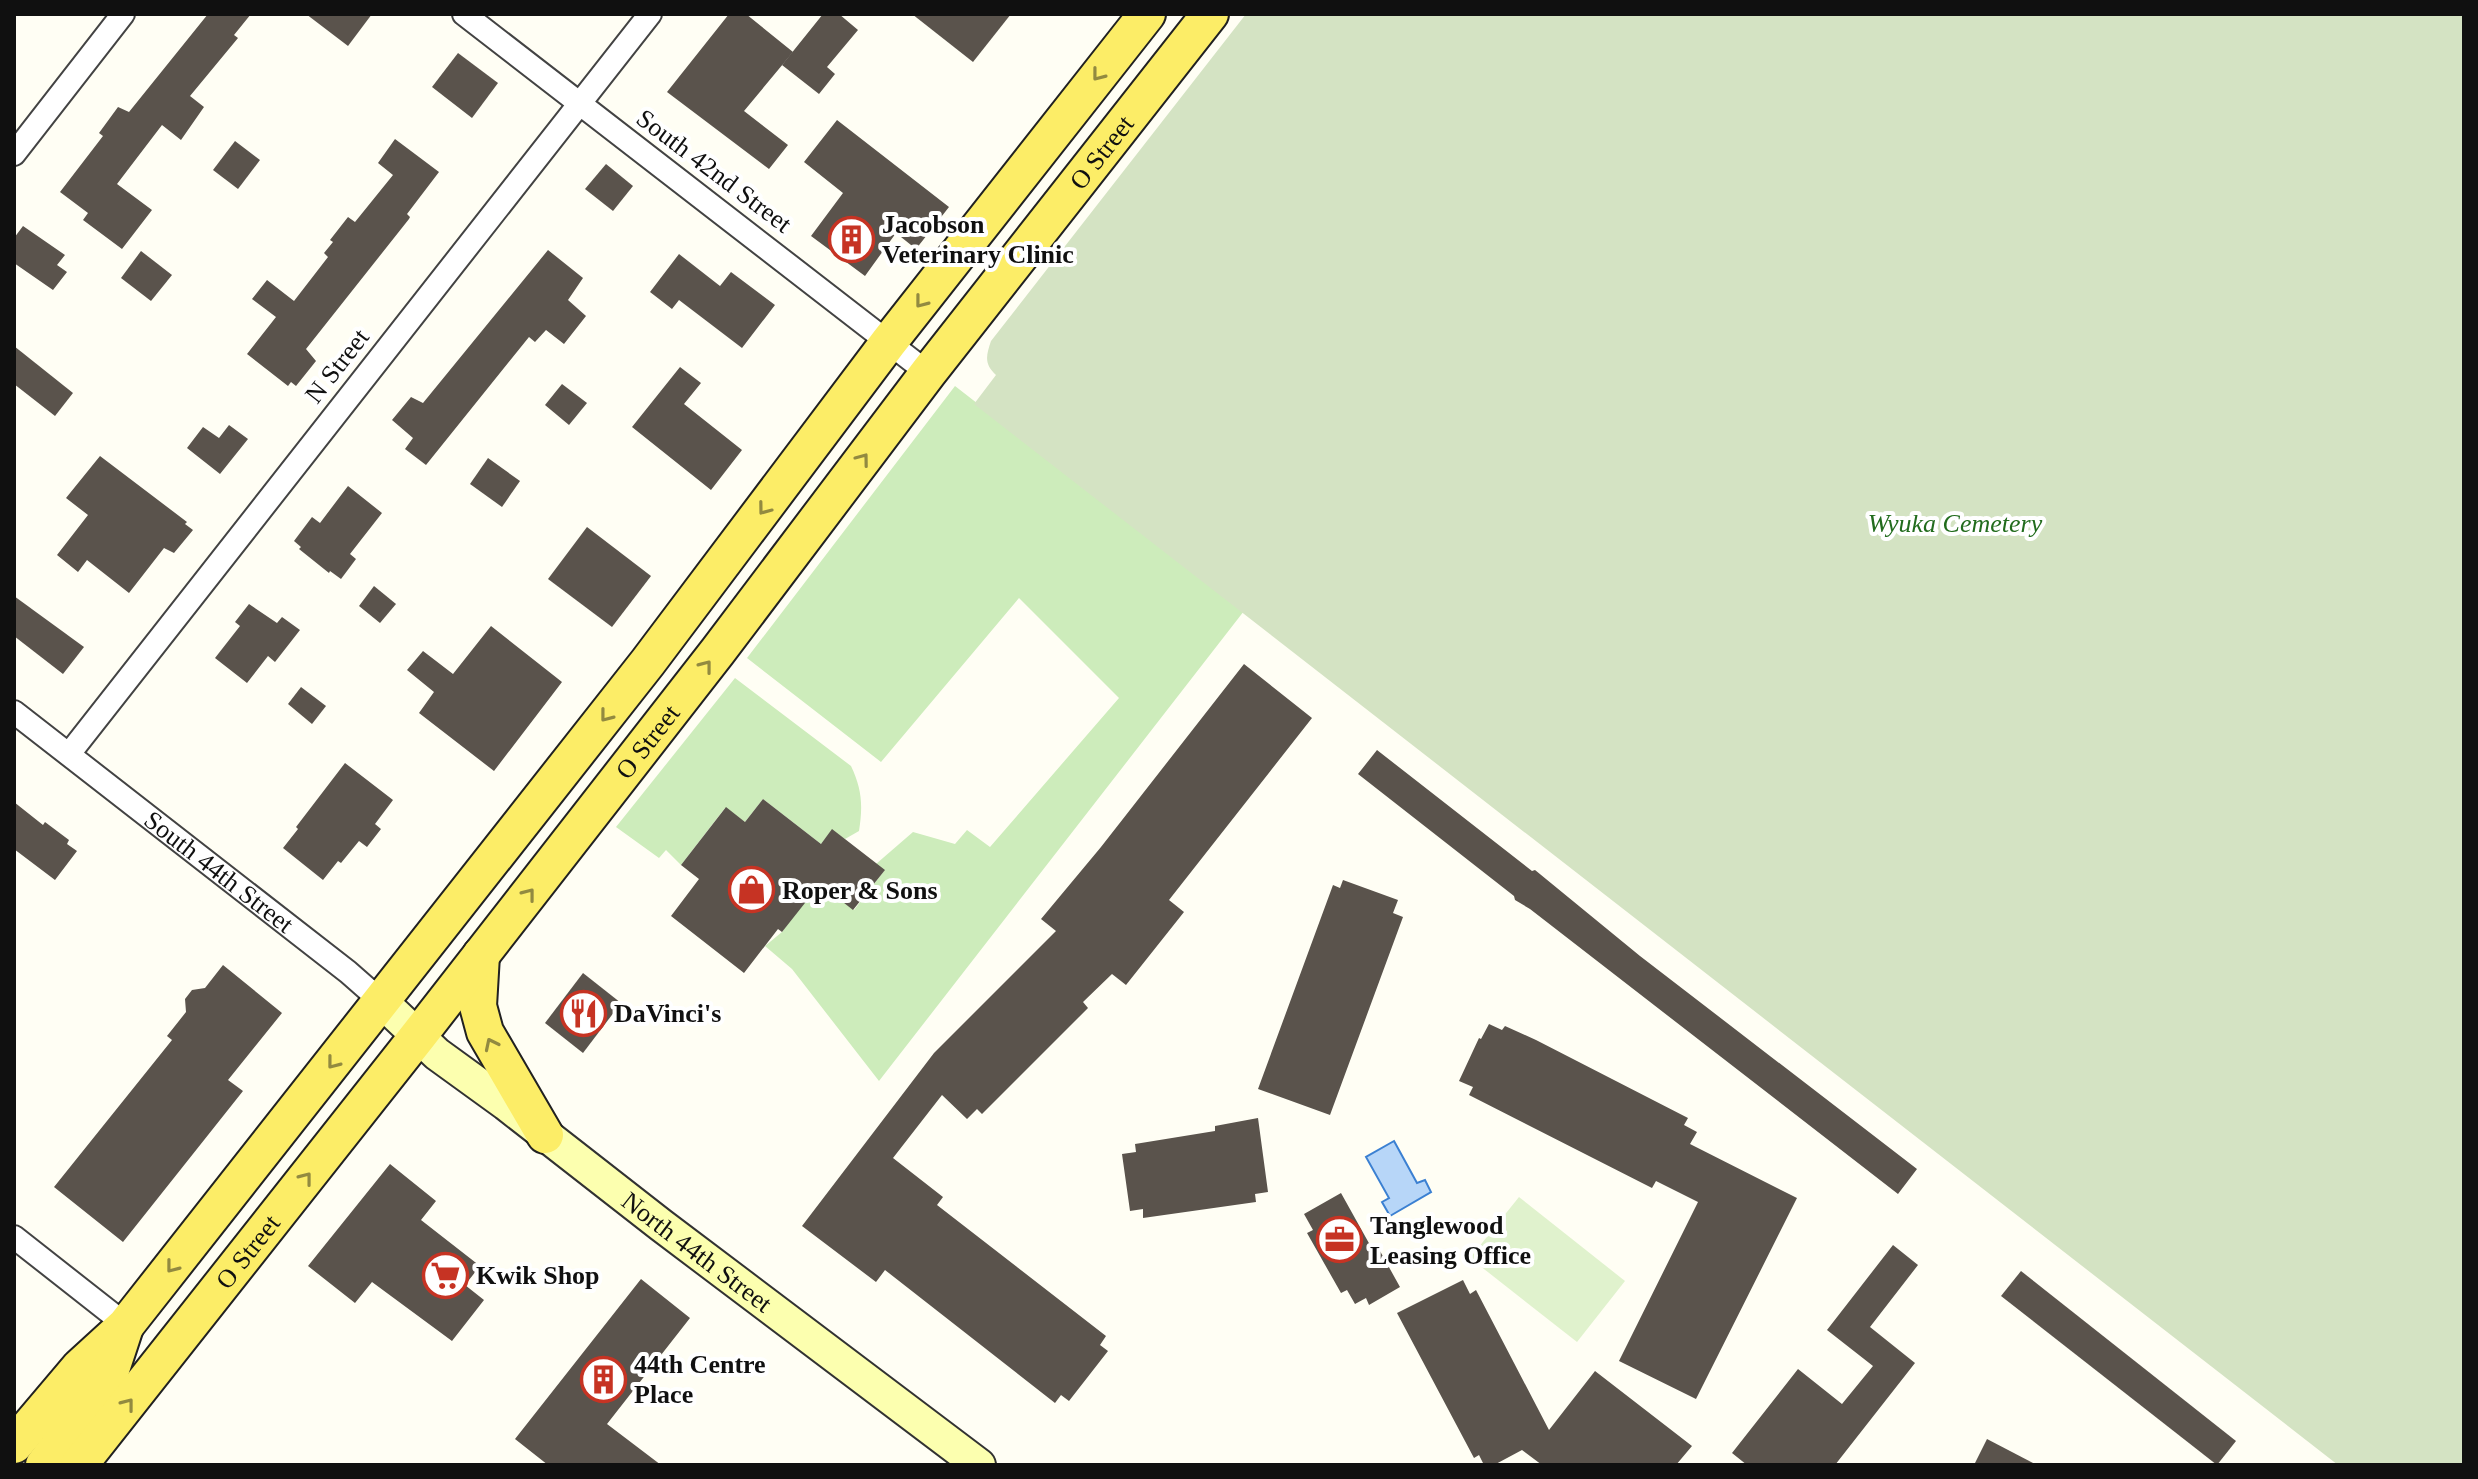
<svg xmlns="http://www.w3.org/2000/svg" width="2478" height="1479" viewBox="0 0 2478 1479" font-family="Georgia,serif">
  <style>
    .green { fill: #cdecbb }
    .cemetery { fill: #d4e3c3 }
    .pitch { fill: #e0f2cd }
    .water { fill: #b7d6f8; stroke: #3b80d2; stroke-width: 2 }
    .building { fill: #5a534c }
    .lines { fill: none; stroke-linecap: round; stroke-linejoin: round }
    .street-casing { stroke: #434343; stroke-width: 26 }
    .secondary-casing { stroke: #323232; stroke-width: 36 }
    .primary-casing { stroke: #212121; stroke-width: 40 }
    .street { stroke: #fff; stroke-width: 22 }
    .secondary { stroke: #fcffaf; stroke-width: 32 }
    .primary { stroke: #fced67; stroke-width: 36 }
    .oneway { stroke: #928a40 }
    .labels { text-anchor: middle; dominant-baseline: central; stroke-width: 8; stroke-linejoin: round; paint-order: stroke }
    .street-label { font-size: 26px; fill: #101010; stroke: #fff }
    .poi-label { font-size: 26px; font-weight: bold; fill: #101010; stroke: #fff; text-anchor: start }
    .park-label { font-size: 26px; font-style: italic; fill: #226c1d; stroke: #fff }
  </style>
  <rect width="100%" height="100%" fill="#fffef4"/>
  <!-- green -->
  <g class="green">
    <polygon points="955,386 1244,611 879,1081 792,969 765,946 782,932 817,882 854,910 884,871 876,864 913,832 955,844 967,830 990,847 1119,698 1019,598 881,762 747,658"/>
    <path d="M735 678 851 766C862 789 863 806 859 831L845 839 832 830 821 844 763 799 745 822 725 808 681 865 666 850 659 858 616 827Z"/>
  </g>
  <!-- cemetery -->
  <path class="cemetery" d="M1246 14H2464V1465H2338L974 404 996 375C984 364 986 356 991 341Z"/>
  <!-- pitch -->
  <polygon class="pitch" points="1519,1197 1625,1281 1577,1342 1470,1258"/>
  <!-- water -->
  <polygon class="water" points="1394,1141 1417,1183 1425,1180 1431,1192 1390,1216 1382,1202 1389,1198 1366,1157"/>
  <!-- building -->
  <g class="building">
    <polygon points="208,14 251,14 234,35 238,38 190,96 204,107 181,140 162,125 117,184 152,210 122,249 83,220 88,213 60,192 103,136 99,133 118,107 129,112"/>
    <polygon points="306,14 372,14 348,46"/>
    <polygon points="729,14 746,14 793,52 744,111 788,145 769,169 667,92"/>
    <polygon points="823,14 839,14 858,30 827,67 835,74 819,94 782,65"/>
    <polygon points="912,14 1011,14 973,62"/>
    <polygon points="458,53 498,83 472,118 432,87"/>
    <polygon points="837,120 949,207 916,249 896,233 865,276 811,236 843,193 804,162"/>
    <polygon points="395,139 439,172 407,214 410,217 409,219 306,349 316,361 296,386 291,382 288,386 247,354 276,317 252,299 267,280 294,301 328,257 324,253 333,242 330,240 348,217 355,222 393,175 378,163"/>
    <polygon points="235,141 260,160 238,189 213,170"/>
    <polygon points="606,164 633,186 613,211 585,189"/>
    <polygon points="23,226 65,255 57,265 67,272 53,290 14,263 14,238"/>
    <polygon points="548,250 583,278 568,300 586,316 564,344 546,330 535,342 529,337 426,465 405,449 413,438 392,420 411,397 423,403"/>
    <polygon points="141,251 172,275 151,301 121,278"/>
    <polygon points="679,254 720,286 731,272 775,305 742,348 679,300 672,309 650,292"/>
    <polygon points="14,346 73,393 55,416 14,384"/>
    <polygon points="680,367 701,383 684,404 742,450 711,490 632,427"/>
    <polygon points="562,384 587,403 569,425 545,405"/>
    <polygon points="229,425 248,439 220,474 187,448 203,427 219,438"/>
    <polygon points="100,456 187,522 185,524 193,530 174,553 164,548 129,593 87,560 78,572 57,555 88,515 66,498"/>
    <polygon points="488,458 520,481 502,507 470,484"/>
    <polygon points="348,486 382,513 350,554 356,559 341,579 330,571 329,573 299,549 301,547 294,541 312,517 320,523"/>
    <polygon points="587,527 651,576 612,627 548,579"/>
    <polygon points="374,586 396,604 380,623 359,606"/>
    <polygon points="14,596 84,647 63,674 14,636"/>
    <polygon points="249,604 277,623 282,617 300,630 275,662 268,656 247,683 215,658 240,626 235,622"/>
    <polygon points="491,626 562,682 494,771 419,713 434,692 407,670 423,651 453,674"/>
    <polygon points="1244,664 1312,718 1169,900 1184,912 1126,985 1112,974 1083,1002 1088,1008 982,1114 977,1109 967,1119 942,1095 893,1158 943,1197 937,1205 1106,1336 1100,1345 1108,1351 1069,1401 1061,1395 1055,1403 885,1270 876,1282 802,1226 934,1053 1056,931 1041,919 1101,847"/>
    <polygon points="301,687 326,706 312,724 288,704"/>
    <polygon points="1377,750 1532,871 1535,870 1640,956 1917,1169 1898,1194 1530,909 1515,900 1514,896 1358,774"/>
    <polygon points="345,763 393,800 375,824 381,829 367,847 359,841 341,863 338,861 323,880 283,848 298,829 296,827"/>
    <polygon points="763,799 821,844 832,829 885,870 853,910 820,884 782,932 778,929 744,973 671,916 699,879 681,865 726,807 745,822"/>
    <polygon points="14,802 43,825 45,822 69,840 67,844 77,851 55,880 14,849"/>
    <polygon points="1343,880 1398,900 1393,913 1403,917 1330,1115 1258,1089 1333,885 1340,888"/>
    <polygon points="223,965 282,1013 228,1080 243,1091 123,1242 54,1187 172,1040 167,1036 186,1012 185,999 192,990 205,988"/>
    <polygon points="583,973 621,1003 583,1053 545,1023"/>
    <polygon points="1489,1024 1502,1030 1505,1026 1536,1040 1688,1118 1684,1125 1697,1132 1690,1144 1797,1198 1696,1399 1619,1361 1698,1202 1656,1181 1652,1188 1469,1095 1473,1087 1459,1081 1479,1038 1481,1039"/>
    <polygon points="1258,1118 1268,1192 1255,1194 1256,1202 1143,1218 1143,1209 1130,1211 1122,1154 1136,1152 1135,1144 1215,1131 1215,1126"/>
    <polygon points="390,1164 436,1201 421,1220 480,1266 465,1285 484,1300 452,1341 372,1282 355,1303 308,1266"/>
    <polygon points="1341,1193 1375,1254 1380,1251 1400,1287 1369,1305 1366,1298 1355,1304 1347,1290 1341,1293 1307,1233 1313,1230 1304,1214"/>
    <polygon points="1893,1245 1918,1265 1870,1327 1915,1363 1835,1465 1747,1465 1732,1453 1798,1369 1842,1404 1873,1366 1827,1330"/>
    <polygon points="2021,1271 2236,1441 2217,1465 2001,1296"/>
    <polygon points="641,1279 690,1318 607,1424 661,1465 548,1465 515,1439"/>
    <polygon points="1463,1280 1470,1294 1476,1290 1549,1430 1595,1371 1692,1446 1676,1465 1542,1465 1522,1450 1494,1465 1484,1465 1479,1455 1474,1458 1397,1313"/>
    <polygon points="1987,1439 2037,1465 1974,1465"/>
  </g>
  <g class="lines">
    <defs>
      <g id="street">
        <polyline points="464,14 928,373"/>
        <polyline points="14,154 123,14"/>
        <path id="s1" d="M14 712 348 972 381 1001"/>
        <polyline points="69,754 650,14"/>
        <polyline points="14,1237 126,1325"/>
      </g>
      <g id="secondary">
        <path id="s2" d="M381 1001 437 1054 506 1104 661 1225 979 1465"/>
      </g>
      <g id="primary">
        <polyline points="481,955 478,1006 485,1032 545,1135"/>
        <polyline points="14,1445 80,1367 126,1325 648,662 888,343 1147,14"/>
        <polyline points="44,1465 106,1385 125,1327"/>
        <path id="s3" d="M79 1465 418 1036 718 651 928 373 1210 14"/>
      </g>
    </defs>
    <!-- street casing -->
    <use href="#street" class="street-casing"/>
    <!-- secondary casing -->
    <use href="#secondary" class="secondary-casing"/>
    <!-- primary casing -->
    <use href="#primary" class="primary-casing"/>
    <!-- street -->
    <use href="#street" class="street"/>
    <!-- secondary -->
    <use href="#secondary" class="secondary"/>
    <!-- primary -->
    <use href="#primary" class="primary"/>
  </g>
  <!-- one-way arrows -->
  <defs><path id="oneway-chevron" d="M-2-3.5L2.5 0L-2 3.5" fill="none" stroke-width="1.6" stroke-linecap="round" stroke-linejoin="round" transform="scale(2)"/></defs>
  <g class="oneway">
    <use href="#oneway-chevron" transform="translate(1098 75) rotate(128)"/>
    <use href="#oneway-chevron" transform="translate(921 302) rotate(128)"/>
    <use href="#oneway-chevron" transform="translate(863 459) rotate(-53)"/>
    <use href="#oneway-chevron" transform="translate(764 509) rotate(127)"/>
    <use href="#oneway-chevron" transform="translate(706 666) rotate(-52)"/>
    <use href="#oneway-chevron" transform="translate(606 716) rotate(128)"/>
    <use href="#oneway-chevron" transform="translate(529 894) rotate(-52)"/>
    <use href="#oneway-chevron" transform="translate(491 1044) rotate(-116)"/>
    <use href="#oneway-chevron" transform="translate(333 1063) rotate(128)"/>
    <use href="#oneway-chevron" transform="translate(306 1178) rotate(-52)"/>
    <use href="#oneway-chevron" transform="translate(172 1267) rotate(128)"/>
    <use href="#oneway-chevron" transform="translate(128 1404) rotate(-52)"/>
  </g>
  <!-- icons -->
  <defs>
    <symbol id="building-ring" viewBox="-11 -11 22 22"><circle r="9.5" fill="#fff" stroke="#c63323" stroke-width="1.5"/><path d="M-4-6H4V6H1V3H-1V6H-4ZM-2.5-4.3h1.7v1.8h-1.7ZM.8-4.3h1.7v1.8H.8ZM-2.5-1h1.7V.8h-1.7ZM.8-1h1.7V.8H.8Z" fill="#c63323"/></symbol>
    <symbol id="shop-ring" viewBox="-11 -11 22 22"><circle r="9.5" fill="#fff" stroke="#c63323" stroke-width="1.5"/><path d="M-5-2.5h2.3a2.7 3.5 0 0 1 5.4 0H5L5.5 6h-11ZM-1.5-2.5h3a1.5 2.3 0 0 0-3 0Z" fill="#c63323"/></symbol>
    <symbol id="restaurant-ring" viewBox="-11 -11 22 22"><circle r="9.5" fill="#fff" stroke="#c63323" stroke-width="1.5"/><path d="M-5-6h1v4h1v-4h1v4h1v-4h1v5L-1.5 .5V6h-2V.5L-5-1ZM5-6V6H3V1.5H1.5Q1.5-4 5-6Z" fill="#c63323"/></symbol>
    <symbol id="office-ring" viewBox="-11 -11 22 22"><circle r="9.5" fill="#fff" stroke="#c63323" stroke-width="1.5"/><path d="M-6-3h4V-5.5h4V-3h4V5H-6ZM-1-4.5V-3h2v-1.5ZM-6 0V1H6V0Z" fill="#c63323"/></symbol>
    <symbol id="supermarket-ring" viewBox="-11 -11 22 22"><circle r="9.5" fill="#fff" stroke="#c63323" stroke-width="1.5"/><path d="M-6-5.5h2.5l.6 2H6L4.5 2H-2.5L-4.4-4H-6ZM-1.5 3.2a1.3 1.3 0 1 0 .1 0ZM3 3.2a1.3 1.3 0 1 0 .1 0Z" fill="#c63323"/></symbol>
  </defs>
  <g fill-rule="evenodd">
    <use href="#building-ring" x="826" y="214" width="51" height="51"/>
    <use href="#shop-ring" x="726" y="864" width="51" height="51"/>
    <use href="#restaurant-ring" x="558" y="988" width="51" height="51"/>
    <use href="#office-ring" x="1314" y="1214" width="51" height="51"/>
    <use href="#supermarket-ring" x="420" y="1250" width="51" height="51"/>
    <use href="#building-ring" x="578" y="1354" width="51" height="51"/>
  </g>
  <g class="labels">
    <!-- street labels -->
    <g class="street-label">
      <text stroke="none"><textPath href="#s3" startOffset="1664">O Street</textPath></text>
      <text transform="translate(714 171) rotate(37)">South 42nd Street</text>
      <text transform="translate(337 366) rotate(-52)">N Street</text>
      <text stroke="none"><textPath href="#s3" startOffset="920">O Street</textPath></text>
      <text stroke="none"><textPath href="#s1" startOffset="260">South 44th Street</textPath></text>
      <text stroke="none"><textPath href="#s3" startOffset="272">O Street</textPath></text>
      <text stroke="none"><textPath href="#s2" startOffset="404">North 44th Street</textPath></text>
    </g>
    <!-- poi labels -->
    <g class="poi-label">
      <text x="882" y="224">Jacobson<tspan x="882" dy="30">Veterinary Clinic</tspan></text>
      <text x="782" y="890">Roper &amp; Sons</text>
      <text x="614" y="1013">DaVinci's</text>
      <text x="1370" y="1225">Tanglewood<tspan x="1370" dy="30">Leasing Office</tspan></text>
      <text x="476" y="1275">Kwik Shop</text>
      <text x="634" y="1364">44th Centre<tspan x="634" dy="30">Place</tspan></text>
    </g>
    <!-- park labels -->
    <g class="park-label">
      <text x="1955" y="523">Wyuka Cemetery</text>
    </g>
  </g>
  <!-- border -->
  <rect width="2478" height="1479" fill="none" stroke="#101010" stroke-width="32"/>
</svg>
